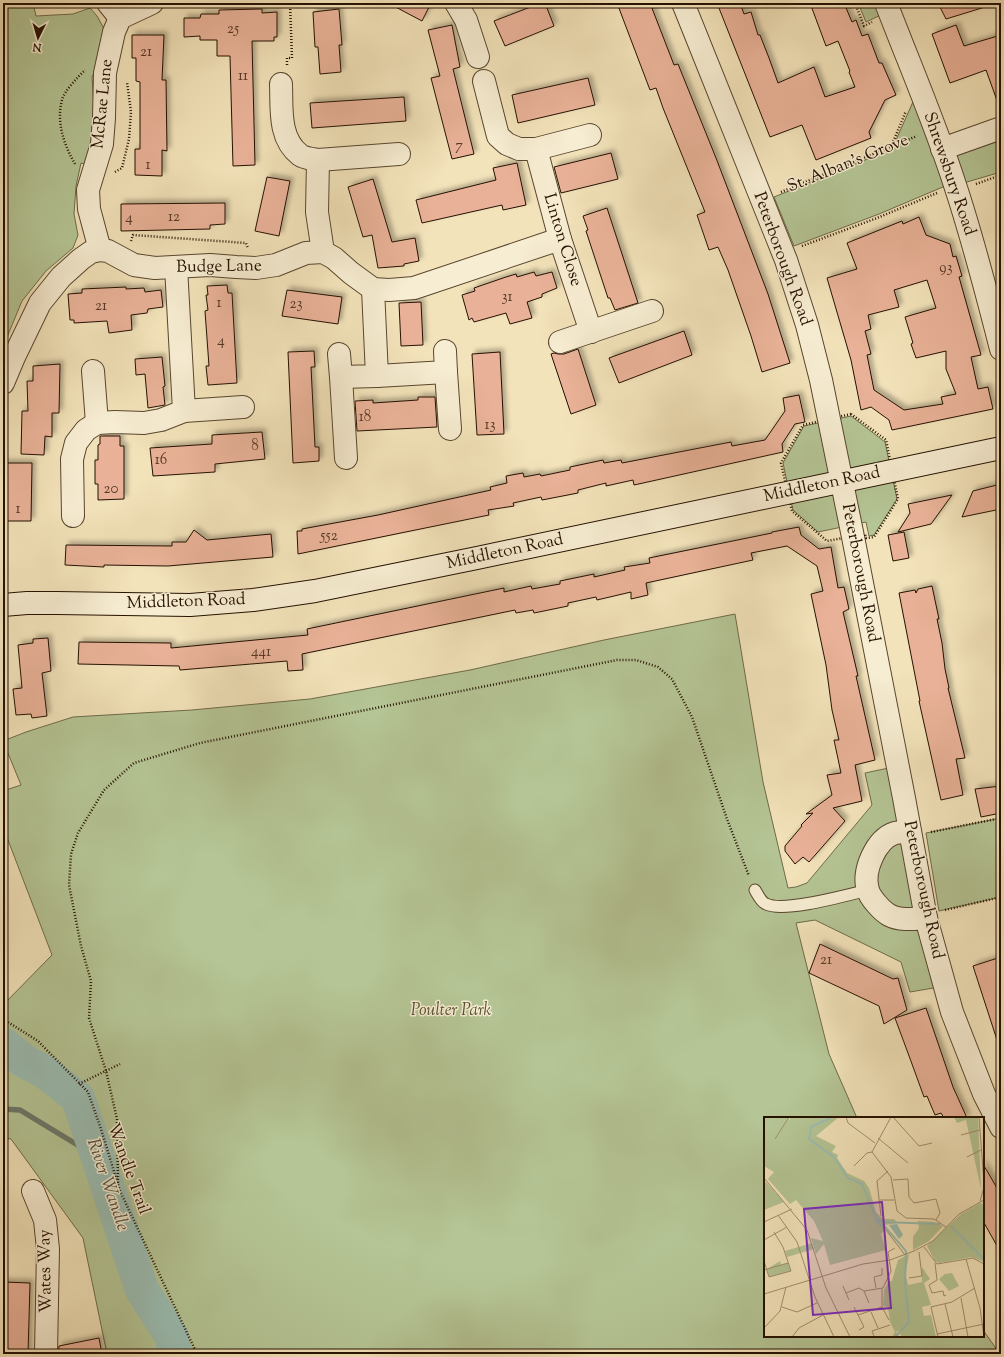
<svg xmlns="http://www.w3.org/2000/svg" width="1004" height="1357" viewBox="0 0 1004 1357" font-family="'Sorts Mill Goudy',serif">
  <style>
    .green { fill: #b5c595; stroke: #6d6b4a }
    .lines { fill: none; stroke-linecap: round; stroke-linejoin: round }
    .stream { stroke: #6c796b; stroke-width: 5.5 }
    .river { stroke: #9bbeb3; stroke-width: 34 }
    .building { fill: #e9b298; stroke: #251100; fill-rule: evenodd; filter: url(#shadow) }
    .lane-casing { stroke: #58462e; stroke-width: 13 }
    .street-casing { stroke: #58462e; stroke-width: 24 }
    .secondary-casing { stroke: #251100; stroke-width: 24 }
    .path { stroke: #251100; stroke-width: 2.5; stroke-dasharray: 1 2; stroke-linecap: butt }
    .lane { stroke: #f7edd2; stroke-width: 11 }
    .street { stroke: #f7edd2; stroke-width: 22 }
    .secondary { stroke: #f7edd2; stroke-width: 22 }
    .labels { text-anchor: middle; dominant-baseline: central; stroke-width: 3; stroke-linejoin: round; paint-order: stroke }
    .number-label { font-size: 15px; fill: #563926 }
    .street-label { font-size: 17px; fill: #251100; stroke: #f7edd2 }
    .park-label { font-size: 17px; font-style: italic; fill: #575034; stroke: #f7edd2 }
    .water-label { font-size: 18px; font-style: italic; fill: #4e4e3f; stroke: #f7edd2 }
    .inset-river { fill: none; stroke: #9bbeb3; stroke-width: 2 }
    .inset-road { fill: none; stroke: #a18f70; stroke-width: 1 }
    .view { fill: #7b2cbf; fill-opacity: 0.15; stroke: #7b2cbf; stroke-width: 2 }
    .inset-edge { fill: none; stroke: #251100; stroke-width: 2 }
  </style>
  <defs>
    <filter id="shadow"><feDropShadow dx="3.5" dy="-3.5" stdDeviation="2" flood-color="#0004"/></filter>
  </defs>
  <rect width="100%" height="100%" fill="#f3e3ba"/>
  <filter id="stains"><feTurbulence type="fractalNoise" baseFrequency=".005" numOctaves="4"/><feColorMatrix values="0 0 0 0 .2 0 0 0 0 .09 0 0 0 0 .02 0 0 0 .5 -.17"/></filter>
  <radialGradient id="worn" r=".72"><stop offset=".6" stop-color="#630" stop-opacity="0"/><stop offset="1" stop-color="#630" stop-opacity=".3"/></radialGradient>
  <!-- green -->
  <g class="green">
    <polygon points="3,3 33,3 36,16 73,14 90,8 97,16 107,34 100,60 92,77 94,105 93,130 87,165 81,163 76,186 74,214 78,235 73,248 46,271 22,301 5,342 3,342"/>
    <polygon points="858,3 881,3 885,13 866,22"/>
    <polygon points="916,95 950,184 879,214 794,246 774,197 892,149"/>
    <polygon points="1001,132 1001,172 960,184 951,151"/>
    <polygon points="851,416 885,442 897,499 874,535 869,536 866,522 818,532 793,510 783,463 804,426"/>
    <polygon points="735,614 763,782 788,888 796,887 807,883 872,805 865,773 898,766 945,986 910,992 901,962 815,920 796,923 829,1054 857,1118 765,1118 765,1336 983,1336 983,1330 1000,1354 107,1354 83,1238 11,1139 3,1138 3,1065 8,1061 3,1058 3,1005 52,955 3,827 3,791 21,785 3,741 26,732 73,717 192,710 310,699 470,670 604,640"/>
    <polygon points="1001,818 1001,897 939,911 926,833"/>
  </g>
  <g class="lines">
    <!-- stream -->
    <polyline class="stream" points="3,1109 20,1110 99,1158"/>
    <!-- river -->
    <polyline class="river" points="3,1044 24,1061 45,1072 78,1098 142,1290 172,1337 175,1354"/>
  </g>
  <!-- building -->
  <g class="building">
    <polygon points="388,3 431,3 422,21"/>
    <polygon points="541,3 545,3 554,26 505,46 494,21"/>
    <polygon points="617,3 650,3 674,65 678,64 716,158 768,294 790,363 762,372 751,336 728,270 718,247 709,250 697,215 705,212 663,108 656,88 650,90"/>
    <polygon points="717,3 740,3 744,14 751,12 758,35 760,35 769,58 778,83 814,67 825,97 855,87 849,72 850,71 838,41 826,46 810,3 844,3 852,22 856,20 862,36 868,34 879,63 882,63 896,95 885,100 869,132 871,138 816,160 802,125 770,137"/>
    <polygon points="938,3 985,3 985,7 946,19"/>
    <polygon points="262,9 262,13 277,12 277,37 274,37 274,41 252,41 255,165 233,166 230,56 217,56 217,40 200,40 200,36 184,37 184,18 200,18 201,14 219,14 219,10"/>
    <polygon points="339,9 342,45 339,45 341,72 320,74 318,47 315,47 313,12"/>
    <polygon points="452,25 460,67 453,69 474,154 452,159 431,78 440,76 428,30"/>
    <polygon points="956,25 964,46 1001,35 1001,106 999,106 986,70 950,83 932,34"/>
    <polygon points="132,35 164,35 162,80 166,80 167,151 162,150 162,176 135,175 135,149 140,149 140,82 136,81 136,58 132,58"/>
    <polygon points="588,78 595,105 518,123 512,95"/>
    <polygon points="404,97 406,121 312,128 310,103"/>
    <polygon points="611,153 618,179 561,193 554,167"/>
    <polygon points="517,163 526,205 503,210 502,205 422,223 416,200 496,180 493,168"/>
    <polygon points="267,177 290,181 279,236 255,231"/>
    <polygon points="373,179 392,242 415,238 419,261 404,264 404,266 378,268 372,235 363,237 348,187"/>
    <polygon points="225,203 225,224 210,225 210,229 121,231 121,204"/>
    <polygon points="607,208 638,303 615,310 610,298 608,298 586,231 588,230 583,216"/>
    <path d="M919 217 926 235 950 244 953 257 956 256 962 276 959 277 981 355 971 357 978 389 988 387 993 409 892 430 889 420 871 407 861 410 851 360 827 278 857 269 847 243 902 221 903 224ZM927 280 936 308 905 317 913 343 911 344 916 358 946 351V369L956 394 941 397 943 404 904 410 874 390 867 355 871 354 865 331 871 329 868 315 899 307 894 290Z"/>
    <polygon points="534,272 536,276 552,272 557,288 542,294 542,297 527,302 532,318 510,324 506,313 474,322 472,318 469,320 462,295 475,291 474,288 506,277 516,274 517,277"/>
    <polygon points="227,285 228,293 232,293 237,383 208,385 206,366 209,366 205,311 208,310 206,295 208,295 207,286"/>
    <polygon points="126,287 126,289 144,288 145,292 161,290 163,307 148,309 147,313 131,315 132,330 109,333 107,321 74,323 74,320 70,320 68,294 82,293 82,289"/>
    <polygon points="287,290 342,297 338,324 282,316"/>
    <polygon points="421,302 423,345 401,346 399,303"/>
    <polygon points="684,331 692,355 619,383 609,358"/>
    <polygon points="578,349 596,405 571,414 551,354 554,353 558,354 564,354"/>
    <polygon points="314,351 315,367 311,367 315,447 319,447 319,461 293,463 288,352"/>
    <polygon points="500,352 504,434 477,435 472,354"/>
    <polygon points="162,357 165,386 163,387 165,405 148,408 145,374 136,375 135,359"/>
    <polygon points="60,364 59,413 52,413 52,437 45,436 44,455 21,454 22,411 28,411 27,381 33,381 33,366"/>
    <polygon points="799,395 805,422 795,424 782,444 783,452 634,485 633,480 606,486 606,483 578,490 578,493 542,500 541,497 513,503 514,506 488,510 489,515 298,554 297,531 302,531 302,529 378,515 491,490 490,487 507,483 506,476 523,473 524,477 540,474 541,476 570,470 570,467 603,460 604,463 621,460 622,463 731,442 732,446 765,440 785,411 783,398"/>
    <polygon points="418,397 435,397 437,427 357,431 355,401 373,400 373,403 418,400"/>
    <polygon points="262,432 265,459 215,464 215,472 153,476 150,448 212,444 212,435"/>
    <polygon points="100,436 120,436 120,446 124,446 124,499 98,500 98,484 95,484 95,460 98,460 98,445 100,444"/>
    <polygon points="3,463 32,463 31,521 6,521 7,477 3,477"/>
    <polygon points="1001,484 1001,509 962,517 973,491"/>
    <polygon points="952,495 931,524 898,532 910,513 908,504"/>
    <polygon points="799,527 801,535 819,549 831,547 838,588 844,587 849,609 843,612 858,676 856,676 875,760 855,765 862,801 833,808 845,821 809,862 803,857 795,864 785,851 785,846 802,826 801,825 813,813 806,814 832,795 827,775 841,773 834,740 839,740 832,710 826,665 811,594 823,591 817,566 787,546 751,553 753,560 646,583 648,595 631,599 631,592 597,600 596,597 568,603 568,606 534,613 533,610 516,613 515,610 302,654 303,670 288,671 287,661 180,670 179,666 78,664 79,642 171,643 171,648 308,635 307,629 504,588 504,592 531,586 532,589 560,584 560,581 594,574 594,577 625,570 624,567 650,563 649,558 772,533 772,532"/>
    <polygon points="194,530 207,540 271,534 273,557 168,566 104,565 104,567 65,565 66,545 172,546 172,542 186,542"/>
    <polygon points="904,532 909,558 893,561 888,535"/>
    <polygon points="932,586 939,619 937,619 942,643 945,669 949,688 948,688 965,758 956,759 963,795 941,800 919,701 920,701 899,593 915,590 916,593 918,589"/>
    <polygon points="48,638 51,671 42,673 47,716 32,718 31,714 16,715 13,689 22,688 18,645 33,643 33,639"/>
    <polygon points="1001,786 1001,813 981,817 975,789"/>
    <polygon points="820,944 893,979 898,978 907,1010 884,1024 879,1006 809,973"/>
    <polygon points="1001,957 1001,1042 998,1043 973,966"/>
    <polygon points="926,1008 953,1087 967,1118 944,1118 941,1113 935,1115 927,1096 924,1097 912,1064 895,1018"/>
    <polygon points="983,1164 1001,1195 1001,1253 983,1221"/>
    <polygon points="3,1282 30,1283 28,1354 3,1354"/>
    <polygon points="99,1338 102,1354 58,1354 59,1346"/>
  </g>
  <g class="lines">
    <defs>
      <path id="lane" d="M755 890C758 895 761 902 766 904 784 913 847 895 868 890"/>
      <g id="street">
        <polyline points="108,3 120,18"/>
        <polyline points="456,3 466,20 478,57"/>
        <polyline points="683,3 786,260 807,325 821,380 853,537 904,798 926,918 952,1012 984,1094 1001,1127"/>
        <path d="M886 3C909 63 935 123 955 185 973 239 987 294 1001 349"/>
        <polyline points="484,81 498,136 507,144 519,149 536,149 590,135"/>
        <path d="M281 84C282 108 278 138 300 155 304 158 313 159 318 160L317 212 323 252"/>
        <polyline points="536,149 560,239 591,332"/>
        <polyline points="942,149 1001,128"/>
        <polyline points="318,160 399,154"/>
        <polyline points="100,250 89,209 88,190 102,144 104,118 105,73 114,32 120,18 152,3"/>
        <polyline points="560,342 652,311"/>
        <polyline points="339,354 341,377 377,376 373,289"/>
        <polyline points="93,371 97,423"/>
        <polyline points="446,372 450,429"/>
        <polyline points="377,376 446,372 445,351"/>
        <polyline points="341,377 346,458"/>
        <polyline points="3,383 14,357 40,303 61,277 81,259 91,252 100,250 108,251 134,265 155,268 210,265 236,267 256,268 276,265 306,253 323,252 334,258 351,273 373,289 389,290 414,288 560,239"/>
        <polyline points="184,411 243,407"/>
        <polyline points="73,516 72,459 76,443 86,430 97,423 115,422 144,423 161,420 184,411 176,267"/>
        <path d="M910 832C906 832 899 832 895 833 876 839 862 871 868 890 870 898 882 911 889 915 900 921 914 919 926 918"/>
        <polyline points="33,1191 45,1220 48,1249 46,1354"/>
      </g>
      <polyline id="secondary" points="3,605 27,603 57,603 190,605 253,600 315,591 477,558 1001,448"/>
    </defs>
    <!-- lane casing -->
    <use href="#lane" class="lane-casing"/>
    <!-- street casing -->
    <use href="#street" class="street-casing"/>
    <!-- secondary casing -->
    <use href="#secondary" class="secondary-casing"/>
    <!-- path -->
    <g class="path">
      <polyline points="855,3 864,26 872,22"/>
      <polyline points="287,65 287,58 292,58 290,3"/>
      <polyline points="891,147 906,111"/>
      <path d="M75 164C64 145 56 122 62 100 64 91 78 77 85 70"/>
      <polyline points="115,172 122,168 129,139 131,112 127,82"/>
      <polyline points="976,184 1001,175"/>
      <polyline points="781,192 917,136"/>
      <polyline points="131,241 133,235 246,243 248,248"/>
      <polyline points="802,246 877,218 937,193"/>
      <polygon points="851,414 886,440 898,499 874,537 866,538 865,534 827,541 792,511 781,463 803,425"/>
      <polyline points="931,832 1001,818"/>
      <polyline points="945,910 1001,897"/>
      <polyline points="3,1019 38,1041 88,1092 101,1129 120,1191 197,1354"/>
      <polyline points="79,1084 120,1064"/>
      <polyline points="118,1183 117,1119 106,1071 89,1018 91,981 81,946 69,885 71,854 78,833 104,790 134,763 200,743 617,660 636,660 658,667 672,679 692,717 727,819 749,876"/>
    </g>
    <!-- lane -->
    <use href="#lane" class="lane"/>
    <!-- street -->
    <use href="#street" class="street"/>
    <!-- secondary -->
    <use href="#secondary" class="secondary"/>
  </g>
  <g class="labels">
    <!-- number labels -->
    <g class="number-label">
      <text x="233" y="29">25</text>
      <text x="146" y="52">21</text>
      <text x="243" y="76">11</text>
      <text x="459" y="146">7</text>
      <text x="148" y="165">1</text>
      <text x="174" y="217">12</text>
      <text x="129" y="218">4</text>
      <text x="946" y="268">93</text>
      <text x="507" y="297">31</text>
      <text x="219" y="303">1</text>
      <text x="296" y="304">23</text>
      <text x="101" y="306">21</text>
      <text x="221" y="341">4</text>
      <text x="365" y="417">18</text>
      <text x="490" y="425">13</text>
      <text x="255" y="446">8</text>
      <text x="161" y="460">16</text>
      <text x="111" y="489">20</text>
      <text x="18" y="509">1</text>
      <text x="329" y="536">552</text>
      <text x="261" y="652">441</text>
      <text x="826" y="960">21</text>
    </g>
    <!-- street labels -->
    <g class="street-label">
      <text transform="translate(103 104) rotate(-84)">McRae Lane</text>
      <text transform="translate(848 164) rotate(-22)">St. Alban's Grove</text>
      <text transform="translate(949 174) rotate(71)">Shrewsbury Road</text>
      <text transform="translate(562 240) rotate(73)">Linton Close</text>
      <text transform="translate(782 259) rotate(70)">Peterborough Road</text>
      <text transform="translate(219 267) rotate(-1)">Budge Lane</text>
      <text transform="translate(822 485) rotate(-12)">Middleton Road</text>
      <text transform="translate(505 552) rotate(-12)">Middleton Road</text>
      <text transform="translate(860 573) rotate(79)">Peterborough Road</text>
      <text transform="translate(186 602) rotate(-2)">Middleton Road</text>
      <text transform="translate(923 890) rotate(78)">Peterborough Road</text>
      <text transform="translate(128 1169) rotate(70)">Wandle Trail</text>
      <text transform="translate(46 1271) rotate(-91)">Wates Way</text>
    </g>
    <!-- park labels -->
    <g class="park-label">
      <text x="451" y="1011">Poulter Park</text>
    </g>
    <!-- water labels -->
    <g class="water-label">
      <text transform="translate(107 1185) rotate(71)">River Wandle</text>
    </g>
  </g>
  <!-- overview -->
  <g transform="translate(764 1117)">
    <rect width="220" height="220" fill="#f3e3ba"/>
    <path d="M0 0H24L26 3V0H75L52 19 72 29 68 35 74 38 73 41 83 56 100 64 105 71 112 95 119 102H130L134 106 120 108 123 110 117 117 122 133 66 148 60 127 52 137 47 121 59 124 50 104 32 83 26 87 4 62 10 55 0 49ZM190 0H214L217 72 202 3 193 6ZM2 65 20 85 0 93V66ZM216 86 220 88V145L208 140 175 146 171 144 163 129 197 97ZM154 104 170 105 179 109 165 124 149 133V120L155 111ZM48 126 50 132 23 140 21 134ZM145 137 141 161 143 162 144 168 158 165V150L166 162 160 166 167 188 158 190 160 199 167 198 172 220H138L136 217 139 212 132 215 135 220H128L131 215 126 205 124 190 119 189 120 173 125 164H128L134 143ZM16 144 17 148 24 146 27 154 5 160 3 152ZM188 156 195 169 185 174 175 162 181 157Z" fill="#b5c595"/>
    <path d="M133 107 139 118 135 122 125 108Z" fill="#9bbeb3"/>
    <path class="inset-river" d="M68 0 47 10 45 22 70 40 84 61 98 67 114 106 122 111 142 134 141 166 145 205 131 220M112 102 118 105 176 107M187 109 220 142"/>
    <path class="inset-road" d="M82 0 84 6 111 26M127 0 108 35 127 60 133 94 142 101 170 102 182 110M129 0 155 29 168 26M215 0 220 66M197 18 216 13M114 21 144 46M11 22 25 0M203 40 217 33M90 49 103 36 108 35M0 61 43 113 62 171 86 220M129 63 144 62 145 80 150 86 172 82 176 96 172 103M116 83H130M216 84 220 70M14 98 33 125 51 180 70 220M117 99 113 64 124 54M0 105 28 92M122 113 141 138M0 123 23 110M160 130 173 147 209 141 220 147M202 142 216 191 220 220M0 144 5 160 27 154 19 130 10 115M171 146 173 163 165 168 168 176 179 174 180 179 182 178M0 153 24 146M145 161 158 159 155 135M79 169 85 183M112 171 110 160 118 158V151M100 174 105 186M82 176 95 171 100 174 119 171 127 154 124 135 131 131M0 177 99 147 126 143 150 134 169 124 195 97 220 83M197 181 204 220M181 187 189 220M18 190 33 195 53 186M90 190 100 210 95 213M118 190 125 203M107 195 114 211M94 198 118 190V172M0 211 16 194 22 170M173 217 220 207M110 219 108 214 126 208M28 220 35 211 59 198M174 220 167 190 188 185 211 171"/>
    <path class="view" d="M118 85 127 191 49 198 40 92Z"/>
    <rect width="220" height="220" class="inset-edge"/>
  </g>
  <!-- margin -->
  <rect width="1004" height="1357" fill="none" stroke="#f3e3ba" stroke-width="16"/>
  <rect x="4" y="4" width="996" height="1349" fill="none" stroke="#251100" stroke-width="2"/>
  <rect x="8" y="8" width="988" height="1341" fill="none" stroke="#251100"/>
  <!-- north arrow -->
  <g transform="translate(38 38) rotate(185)" stroke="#f7edd2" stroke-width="3" paint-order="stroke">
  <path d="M0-3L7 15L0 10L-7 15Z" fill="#251100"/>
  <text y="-6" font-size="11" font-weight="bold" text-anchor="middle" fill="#251100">N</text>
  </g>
  <rect width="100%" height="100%" filter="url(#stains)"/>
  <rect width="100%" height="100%" fill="url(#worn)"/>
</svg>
